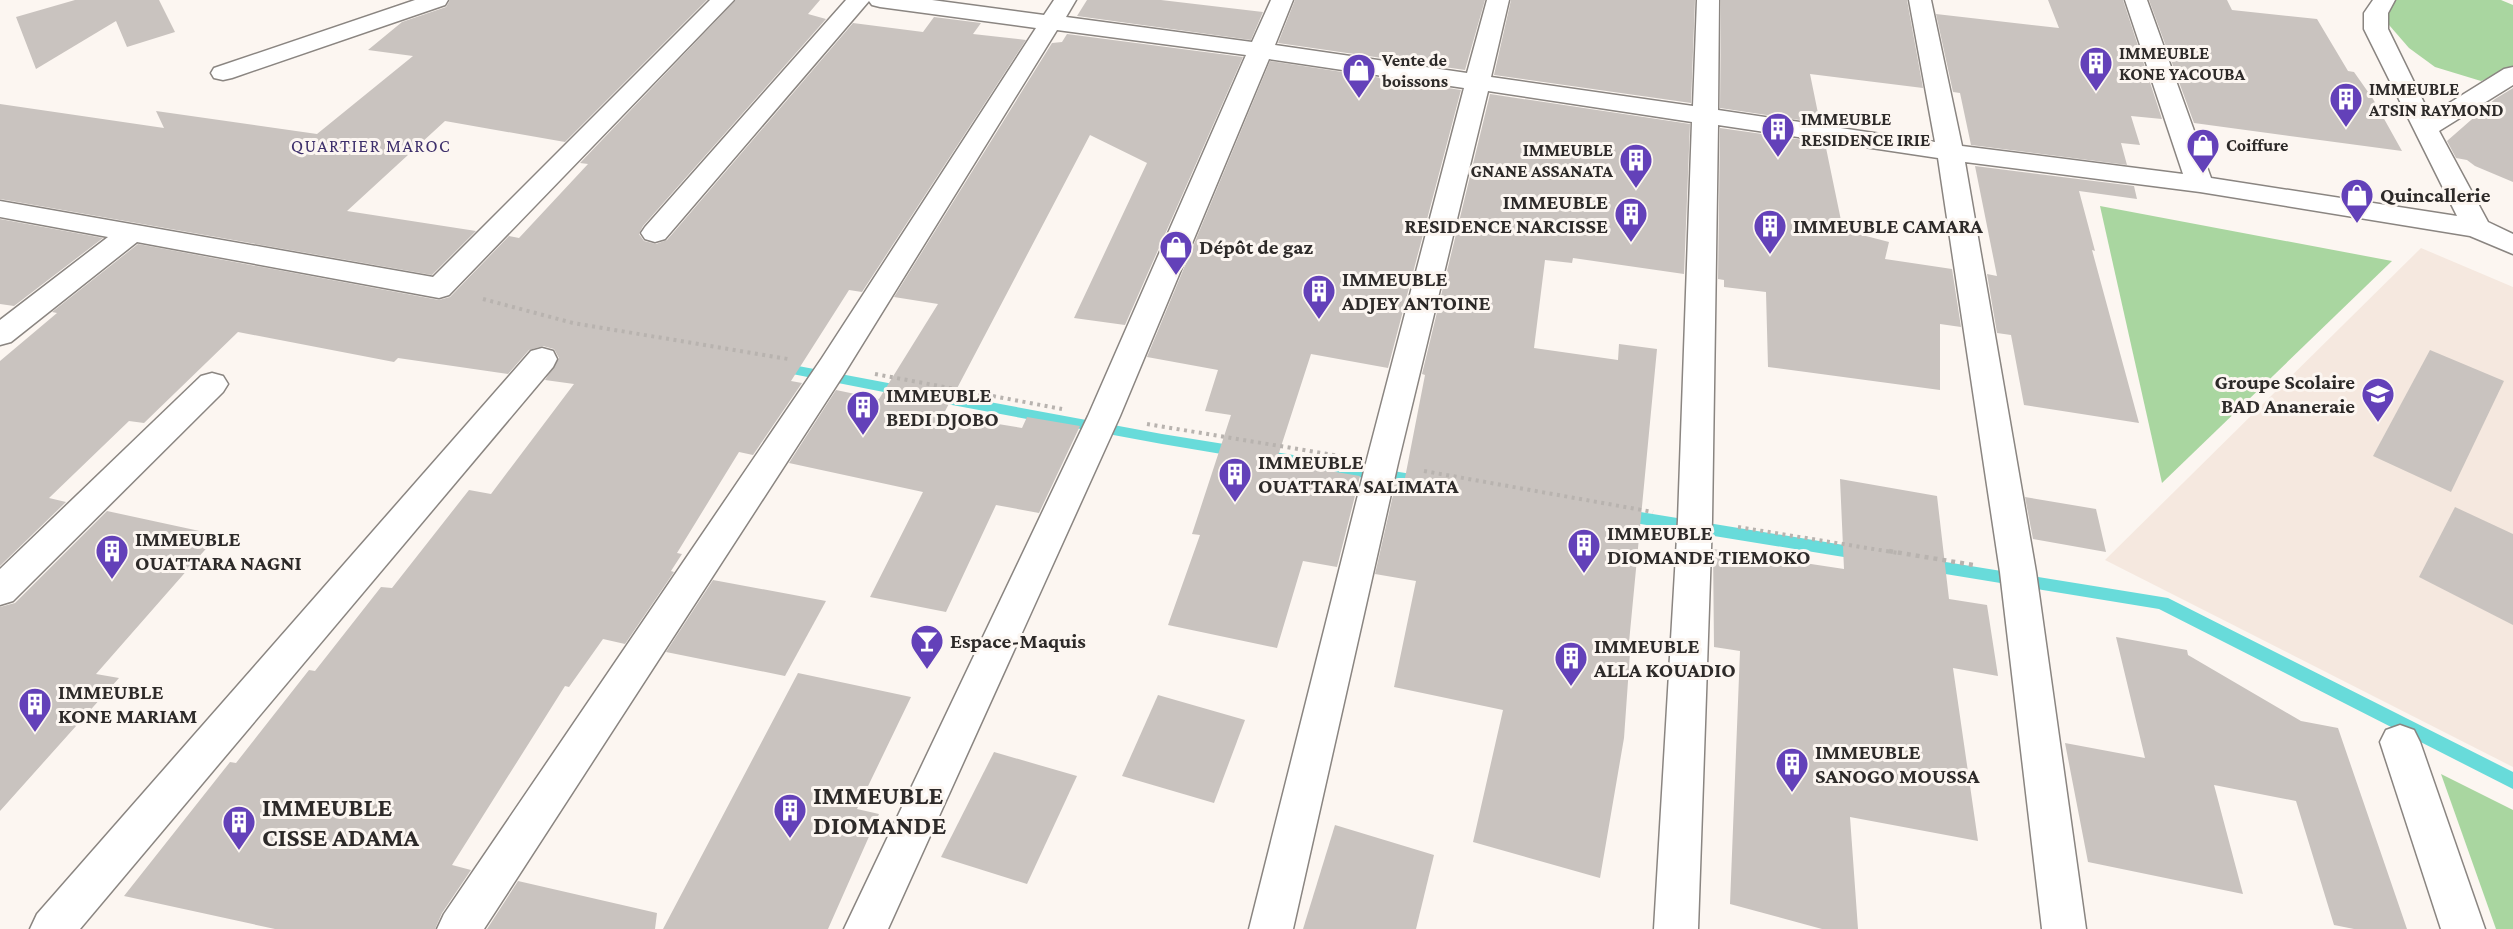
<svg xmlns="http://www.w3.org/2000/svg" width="2513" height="929" viewBox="0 0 2513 929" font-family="'Crimson Pro',serif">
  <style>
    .built { fill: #f5e8df }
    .green { fill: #a9d6a0 }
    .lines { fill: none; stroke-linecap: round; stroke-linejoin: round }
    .stream { fill: #68dbda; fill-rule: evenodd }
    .building { fill: #c9c3bf }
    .minor-casing { stroke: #8a8581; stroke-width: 3 }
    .path-far1 { stroke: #b8b3af; stroke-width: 4; stroke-dasharray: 3 4.5; stroke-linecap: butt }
    .path { stroke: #b8b3af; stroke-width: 4.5; stroke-dasharray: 4 5; stroke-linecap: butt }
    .minor { fill: #fff; fill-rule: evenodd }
    .labels { text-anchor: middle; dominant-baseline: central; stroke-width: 6; stroke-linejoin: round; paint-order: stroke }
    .far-poi-label { font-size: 18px; font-weight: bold; fill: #2d2a29; stroke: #fcf6f1; text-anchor: start }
    .far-neighbourhood-label { font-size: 18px; letter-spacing: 1.5px; fill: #3e306c; stroke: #fcf6f1 }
    .poi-label { font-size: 21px; font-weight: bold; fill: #2d2a29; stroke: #fcf6f1; text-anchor: start }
    .near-poi-label { font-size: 26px; font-weight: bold; fill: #2d2a29; stroke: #fcf6f1; text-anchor: start }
  </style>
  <rect width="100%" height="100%" fill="#fcf6f1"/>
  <!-- built -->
  <polygon class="built" points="2421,248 2513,287 2513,767 2105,560"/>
  <!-- green -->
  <g class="green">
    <polygon points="2386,0 2501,0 2513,5 2513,68 2481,81 2435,67 2409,48 2383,18"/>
    <polygon points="2100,206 2392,261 2162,483"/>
    <polygon points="2441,774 2513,810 2513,929 2496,929"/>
  </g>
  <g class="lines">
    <!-- stream -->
    <g class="stream">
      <polygon points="777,362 904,386 911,391 904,396 772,370 770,367"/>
      <polygon points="930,391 1162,434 1424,476 1429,478 1432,482 1429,486 1424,488 1162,444 925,400 923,396 925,392"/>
      <polygon points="1622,509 1862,548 1868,550 1870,554 1868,558 1862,560 1622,521 1617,519 1614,515 1617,511"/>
      <polygon points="1927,559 2168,598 2513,772 2513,789 2159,609 1927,571 1921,569 1919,565 1921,561"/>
    </g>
  </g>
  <!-- building -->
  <g class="building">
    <polygon points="75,0 159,0 175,32 127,47 116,21 36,69 16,17"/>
    <polygon points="450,0 707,0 565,142 445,121 347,211 476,231 432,275 0,199 0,104 164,128 156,111 317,134 413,56 368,50 402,22 446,7"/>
    <polygon points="736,0 820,0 808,14 826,19 643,226 639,234 644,241 656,244 667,240 853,23 923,32 934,17 981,23 973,34 1026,40 862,292 849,290 791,381 802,383 753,455 739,452 677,553 682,554 671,571 674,572 625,644 603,639 569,687 565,686 452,865 471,870 442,913 435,929 275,929 124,896 230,762 236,763 309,670 315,671 381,587 392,588 469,490 491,494 574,384 545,380 559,358 554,349 543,346 529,350 508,374 398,358 394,362 238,332 144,423 129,421 49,498 66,502 0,566 0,361 57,313 52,312 138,244 439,300 450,297 509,236 519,238 588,164 580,163"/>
    <polygon points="1087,0 1161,0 1263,12 1251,40 1077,16"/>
    <polygon points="1295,0 1485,0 1465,70 1278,43"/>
    <polygon points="1511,0 1695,0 1691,103 1494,75"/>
    <polygon points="1721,0 1907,0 1923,88 1810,74 1820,123 1720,108"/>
    <polygon points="2048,0 2123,0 2162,119 2131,116 2140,145 2121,143 2127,165 1971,145 1960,93 1953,92 1936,14 2059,28"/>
    <polygon points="2149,0 2227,0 2232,10 2317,19 2348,71 2354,72 2373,99 2402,151 2194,123"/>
    <polygon points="1067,34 1243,57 1125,325 1074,318 1147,163 1090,135 943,415 1022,428 1027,417 1080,426 1039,513 996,505 946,612 870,597 923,492 789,463 836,390 879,399 938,304 894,297 1052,43 1062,42"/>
    <polygon points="1270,61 1461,90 1388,368 1311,354 1276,462 1360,476 1337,567 1303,561 1277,648 1168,625 1200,535 1192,534 1231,415 1205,411 1218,370 1147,357"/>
    <polygon points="2513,88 2513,182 2475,166 2467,160 2456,158 2447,141 2495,99"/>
    <polygon points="1490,94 1690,124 1684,274 1573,258 1572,263 1545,260 1534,348 1618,360 1619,344 1657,349 1628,653 1630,653 1624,738 1600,878 1473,842 1503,710 1394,687 1416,581 1375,574 1396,482 1404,483 1425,375 1422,374"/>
    <polygon points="1720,128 1825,143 1843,230 1889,242 1885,259 1952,269 1961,327 1940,324 1940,390 1768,367 1766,292 1724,287 1724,280 1718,279"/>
    <polygon points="1975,166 2134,186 2137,199 2079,191 2095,251 2092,250 2139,423 2024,405 2011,335 1997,333 1987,274 1997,276"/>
    <polygon points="0,219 103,238 14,306 0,304"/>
    <polygon points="2430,350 2504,381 2451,492 2373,456"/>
    <polygon points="1840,479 1937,496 1949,599 1987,605 1998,676 1953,668 1978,841 1850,817 1858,929 1822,929 1730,904 1740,651 1714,647 1713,549 1844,569"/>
    <polygon points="2025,497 2096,509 2106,552 2033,539"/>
    <polygon points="2455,507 2513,534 2513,625 2419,577"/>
    <polygon points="107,511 218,535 96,674 119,678 0,811 0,607 15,603"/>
    <polygon points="713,580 826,601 785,676 666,652"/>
    <polygon points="2116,637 2187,650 2188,655 2301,721 2338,728 2407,929 2354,929 2334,925 2296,801 2214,785 2243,894 2088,862 2065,743 2145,758"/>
    <polygon points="798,673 911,697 857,809 879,814 828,929 663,929"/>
    <polygon points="1158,695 1245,720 1214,803 1122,776"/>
    <polygon points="994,752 1077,776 1027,884 941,857"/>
    <polygon points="1335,825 1434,855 1416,929 1303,929"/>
    <polygon points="518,881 657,913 655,929 487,929"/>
  </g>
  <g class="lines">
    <defs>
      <g id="minor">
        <polygon points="415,0 448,0 445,5 232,78 223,80 214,78 211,73 214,68"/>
        <polygon points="710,0 734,0 449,295 439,298 137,242 11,342 0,345 0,320 108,237 0,217 0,201 433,277"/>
        <polygon points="846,0 932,0 1044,15 1054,0 1076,0 1066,17 1252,42 1271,0 1293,0 1275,45 1467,73 1487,0 1509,0 1491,77 1693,106 1697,0 1719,0 1718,110 1935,142 1909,0 1931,0 1962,146 2183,174 2125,0 2147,0 2211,178 2457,216 2364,29 2364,13 2373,0 2395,0 2388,13 2388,29 2430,115 2504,69 2513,67 2513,85 2439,131 2488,222 2513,234 2513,254 2470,236 2200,192 1965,162 2036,572 2086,929 2042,929 2000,572 1938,158 1718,125 1712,520 1698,929 1654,929 1678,520 1692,122 1488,91 1398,463 1293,929 1249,929 1366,463 1464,88 1269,59 1120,416 888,929 844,929 1088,416 1246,55 1057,30 844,374 484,929 437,929 444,914 822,358 1036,28 880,7 872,5 869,1 665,239 655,242 645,239 641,233 645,227"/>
        <polygon points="542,348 553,351 557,359 553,367 80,929 30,929 37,914 531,351"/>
        <polygon points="212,373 223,376 228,384 223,392 13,601 0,605 0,569 201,376"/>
        <polygon points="2400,725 2414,730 2420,742 2485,929 2441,929 2380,742 2386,730"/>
      </g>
    </defs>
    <!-- minor casing -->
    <use href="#minor" class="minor-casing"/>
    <!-- path-far1 -->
    <g class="path-far1">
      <polyline points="483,299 573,323 788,359"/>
      <polyline points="875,374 1062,409"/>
      <polyline points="1147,424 1340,456"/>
      <polyline points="1424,471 1653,512"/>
      <polyline points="1738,527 1898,553"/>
    </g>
    <!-- path -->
    <polyline class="path" points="1889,551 1973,565"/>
    <!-- minor -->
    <use href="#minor" class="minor"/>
  </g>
  <!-- icons -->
  <defs>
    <symbol id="building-pin" viewBox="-11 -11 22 30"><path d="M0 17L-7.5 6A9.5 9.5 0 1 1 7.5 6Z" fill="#6341b9" stroke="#fcf6f1"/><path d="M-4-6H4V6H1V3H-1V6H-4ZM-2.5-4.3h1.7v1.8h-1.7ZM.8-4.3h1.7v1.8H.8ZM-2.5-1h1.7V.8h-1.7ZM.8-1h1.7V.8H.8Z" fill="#fff"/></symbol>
    <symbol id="shop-pin" viewBox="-11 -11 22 30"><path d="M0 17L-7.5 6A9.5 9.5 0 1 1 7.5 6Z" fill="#6341b9" stroke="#fcf6f1"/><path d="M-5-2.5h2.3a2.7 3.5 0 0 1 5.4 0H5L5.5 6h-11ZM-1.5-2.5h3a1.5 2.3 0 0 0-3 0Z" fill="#fff"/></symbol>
    <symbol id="school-pin" viewBox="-11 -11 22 30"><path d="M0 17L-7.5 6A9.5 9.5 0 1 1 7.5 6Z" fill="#6341b9" stroke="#fcf6f1"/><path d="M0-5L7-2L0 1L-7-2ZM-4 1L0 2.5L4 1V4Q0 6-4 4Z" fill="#fff"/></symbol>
    <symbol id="bar-pin" viewBox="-11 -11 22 30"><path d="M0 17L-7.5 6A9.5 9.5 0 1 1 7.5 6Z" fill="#6341b9" stroke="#fcf6f1"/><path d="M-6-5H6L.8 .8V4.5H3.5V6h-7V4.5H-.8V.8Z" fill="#fff"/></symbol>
  </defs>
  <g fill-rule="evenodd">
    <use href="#building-pin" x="2077" y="44" width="38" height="52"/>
    <use href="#shop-pin" x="1340" y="51" width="38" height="52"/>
    <use href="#building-pin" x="2327" y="80" width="38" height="52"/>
    <use href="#building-pin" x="1759" y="110" width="38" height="52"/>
    <use href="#shop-pin" x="2184" y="126" width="38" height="52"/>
    <use href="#building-pin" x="1617" y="141" width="38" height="52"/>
    <use href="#shop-pin" x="2338" y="176" width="38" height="52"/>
    <use href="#building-pin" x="1612" y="195" width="38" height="52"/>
    <use href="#building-pin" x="1751" y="207" width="38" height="52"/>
    <use href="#shop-pin" x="1157" y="228" width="38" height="52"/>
    <use href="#building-pin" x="1300" y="272" width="38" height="52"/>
    <use href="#school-pin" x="2359" y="375" width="38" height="52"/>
    <use href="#building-pin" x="844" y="388" width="38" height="52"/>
    <use href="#building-pin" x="1216" y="455" width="38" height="52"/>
    <use href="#building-pin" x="1565" y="526" width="38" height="52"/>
    <use href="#building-pin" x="93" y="532" width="38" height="52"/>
    <use href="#bar-pin" x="908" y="622" width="38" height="52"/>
    <use href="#building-pin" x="1552" y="639" width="38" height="52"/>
    <use href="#building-pin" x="16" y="685" width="38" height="52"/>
    <use href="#building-pin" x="1773" y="745" width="38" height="52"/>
    <use href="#building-pin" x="771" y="791" width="38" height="52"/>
    <use href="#building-pin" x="220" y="803" width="38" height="52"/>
  </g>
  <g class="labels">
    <!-- far-poi labels -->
    <g class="far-poi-label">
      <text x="2119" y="53">IMMEUBLE<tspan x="2119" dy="21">KONE YACOUBA</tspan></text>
      <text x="1382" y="60">Vente de<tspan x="1382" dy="21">boissons</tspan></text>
      <text x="2369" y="89">IMMEUBLE<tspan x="2369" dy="21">ATSIN RAYMOND</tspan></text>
      <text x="1801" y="119">IMMEUBLE<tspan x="1801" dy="21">RESIDENCE IRIE</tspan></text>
      <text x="2226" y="145">Coiffure</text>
      <text x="1613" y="150" text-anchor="end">IMMEUBLE<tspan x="1613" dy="21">GNANE ASSANATA</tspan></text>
    </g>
    <!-- far-neighbourhood labels -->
    <g class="far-neighbourhood-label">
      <text x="371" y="146">QUARTIER MAROC</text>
    </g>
    <!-- poi labels -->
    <g class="poi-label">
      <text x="2380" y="195">Quincallerie</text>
      <text x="1608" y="202" text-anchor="end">IMMEUBLE<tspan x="1608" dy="24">RESIDENCE NARCISSE</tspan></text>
      <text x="1793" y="226">IMMEUBLE CAMARA</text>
      <text x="1199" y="247">Dépôt de gaz</text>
      <text x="1342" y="279">IMMEUBLE<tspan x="1342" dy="24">ADJEY ANTOINE</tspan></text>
      <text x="2355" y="382" text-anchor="end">Groupe Scolaire<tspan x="2355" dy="24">BAD Ananeraie</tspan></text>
      <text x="886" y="395">IMMEUBLE<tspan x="886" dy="24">BEDI DJOBO</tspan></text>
      <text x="1258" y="462">IMMEUBLE<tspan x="1258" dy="24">OUATTARA SALIMATA</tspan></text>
      <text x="1607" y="533">IMMEUBLE<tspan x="1607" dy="24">DIOMANDE TIEMOKO</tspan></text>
      <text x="135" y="539">IMMEUBLE<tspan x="135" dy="24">OUATTARA NAGNI</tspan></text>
      <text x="950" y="641">Espace-Maquis</text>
      <text x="1594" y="646">IMMEUBLE<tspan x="1594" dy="24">ALLA KOUADIO</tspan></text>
      <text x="58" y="692">IMMEUBLE<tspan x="58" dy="24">KONE MARIAM</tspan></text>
      <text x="1815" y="752">IMMEUBLE<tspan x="1815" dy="24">SANOGO MOUSSA</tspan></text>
    </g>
    <!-- near-poi labels -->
    <g class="near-poi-label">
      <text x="813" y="795">IMMEUBLE<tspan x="813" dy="30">DIOMANDE</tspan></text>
      <text x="262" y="807">IMMEUBLE<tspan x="262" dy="30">CISSE ADAMA</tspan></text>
    </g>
  </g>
</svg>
